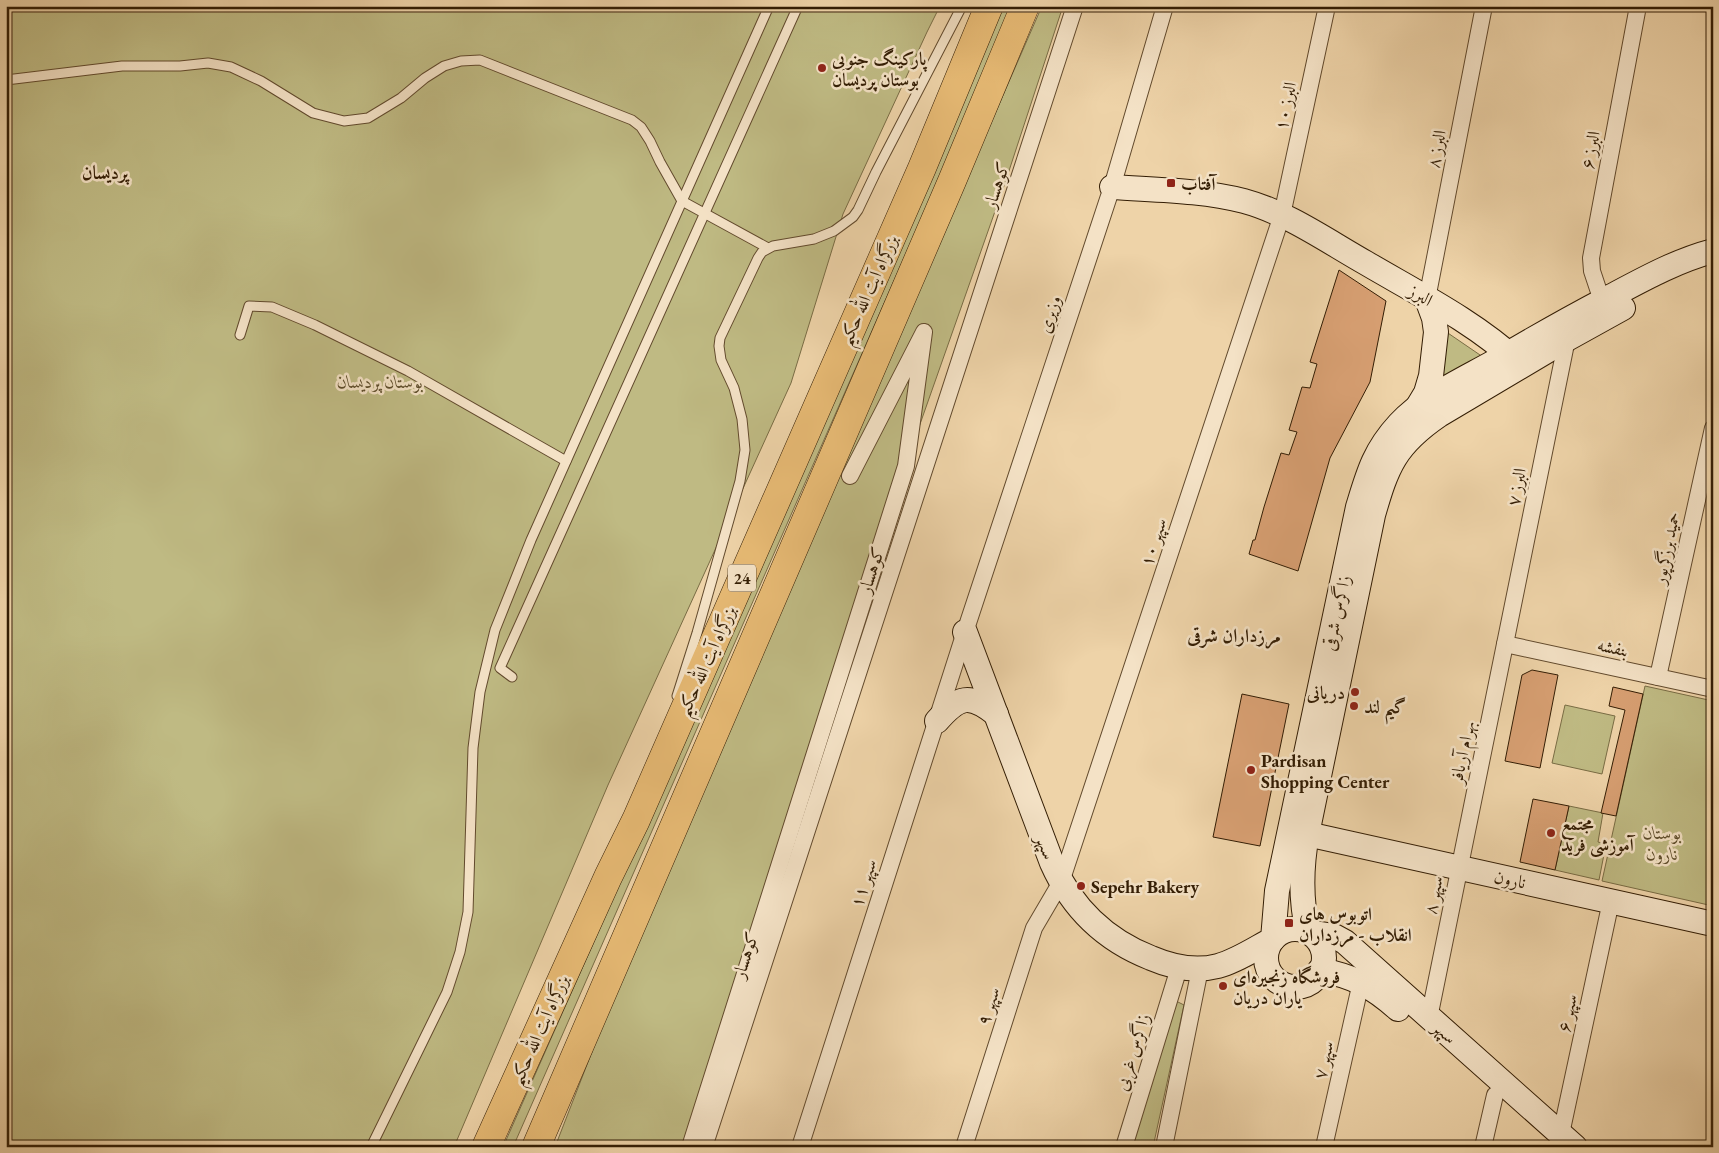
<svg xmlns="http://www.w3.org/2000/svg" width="1719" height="1153" viewBox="0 0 1719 1153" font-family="'EB Garamond',Amiri,serif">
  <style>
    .green { fill: #bfba83; stroke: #796c44 }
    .building { fill: #d79f72; stroke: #331d04 }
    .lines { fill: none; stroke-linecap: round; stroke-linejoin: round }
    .lane-casing { stroke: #624a2d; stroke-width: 11 }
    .street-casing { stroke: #624a2d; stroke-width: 18 }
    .secondary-casing { stroke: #331d04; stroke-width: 26 }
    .highway-casing { stroke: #331d04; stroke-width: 29 }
    .lane { stroke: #f4e2c6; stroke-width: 9 }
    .street { stroke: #f4e2c6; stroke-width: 16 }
    .secondary { stroke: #f4e2c6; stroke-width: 24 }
    .highway { stroke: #e7ba74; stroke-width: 28 }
    .poi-dot { fill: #8f2418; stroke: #f4e2c6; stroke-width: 2 }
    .labels { text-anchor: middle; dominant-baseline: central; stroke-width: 5; stroke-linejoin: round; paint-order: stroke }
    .shield { fill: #f4e2c6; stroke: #6d583e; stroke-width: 1 }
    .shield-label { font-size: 16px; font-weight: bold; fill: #331d04 }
    .poi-label { font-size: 18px; font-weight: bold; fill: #331d04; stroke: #f4e2c6; text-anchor: start }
    .street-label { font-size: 18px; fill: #331d04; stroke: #f4e2c6 }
    .park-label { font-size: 18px; font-style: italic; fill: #5d4c2a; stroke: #f4e2c6 }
    .neighbourhood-label { font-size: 19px; font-weight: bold; fill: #331d04; stroke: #f4e2c6 }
  </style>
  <rect width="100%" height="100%" fill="#eed3a8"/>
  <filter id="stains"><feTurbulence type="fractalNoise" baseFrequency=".004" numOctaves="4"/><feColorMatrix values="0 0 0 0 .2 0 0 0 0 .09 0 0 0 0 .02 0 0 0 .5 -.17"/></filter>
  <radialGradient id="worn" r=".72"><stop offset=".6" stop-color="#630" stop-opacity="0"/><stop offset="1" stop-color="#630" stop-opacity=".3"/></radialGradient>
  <!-- green -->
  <g class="green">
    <polygon points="6,6 940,6 927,32 843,214 791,383 608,785 454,1147 6,1147"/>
    <polygon points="1003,6 1012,6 973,101 513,1147 503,1147 751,587"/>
    <polygon points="1042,6 1063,6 1005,183 913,444 698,1147 555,1147 644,918"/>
    <path d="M1442 329 1483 357 1437 383C1445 360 1447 353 1442 329Z"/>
    <polygon points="1645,686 1713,701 1713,906 1602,881"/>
    <polygon points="1565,705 1615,716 1602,774 1552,763"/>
    <polygon points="1569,806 1603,813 1598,842 1606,844 1599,880 1555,870"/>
    <polygon points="1176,1001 1184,1005 1153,1147 1132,1147"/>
  </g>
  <!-- building -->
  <g class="building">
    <polygon points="1339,270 1386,301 1370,382 1330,458 1298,571 1249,554 1253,540 1255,540 1264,507 1281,453 1289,455 1297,432 1289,430 1302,387 1310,388 1317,364 1310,362"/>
    <polygon points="1532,670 1558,675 1540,768 1505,761 1522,675"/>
    <polygon points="1613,687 1643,694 1616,816 1601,813 1625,710 1609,706"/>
    <polygon points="1242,694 1289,704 1260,846 1213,837"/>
    <polygon points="1533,799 1569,806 1555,870 1520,862"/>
  </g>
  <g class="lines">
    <defs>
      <g id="lane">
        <polyline points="6,80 122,66 180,66 208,63 231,67 261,81 313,113 344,121 368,118 401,98 425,78 444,66 461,61 480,60 632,120 641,127 650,141 660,162 682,201 768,248"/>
        <polyline points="240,335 249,306 272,307 315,325 408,371 566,461"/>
        <polyline points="512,677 500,668 798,6"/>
        <polyline points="677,696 697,633 740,481 745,450 742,419 734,388 721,360 719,346 720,338 758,258 762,252 773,246 814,239 834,231 853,217 858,210 876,172 962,6"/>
        <polyline points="371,1147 447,992 460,952 468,912 473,748 480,692 495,630 531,540 769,6"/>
      </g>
      <g id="street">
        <polyline points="1427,299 1484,6"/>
        <polyline points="1602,301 1592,271 1591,258 1638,6"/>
        <polyline points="1505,644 1713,689"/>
        <polyline points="1658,677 1713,428"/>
        <polyline points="1429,1018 1567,339"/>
        <polyline points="1561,1134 1611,901"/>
        <polyline points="690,1147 906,466 924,332 850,476"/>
        <polyline points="704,1147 1075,6"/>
        <polyline points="800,1147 965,632 1112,187 1165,6"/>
        <polyline points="964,1147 1034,928 1061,882 1282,215 1327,6"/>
        <polyline points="1124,1147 1179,968"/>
        <polyline points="1164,1147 1200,969"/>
        <polyline points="1324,1147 1361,982"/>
        <polyline points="1483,1147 1495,1095"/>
      </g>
      <g id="secondary">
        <path d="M1112 187C1155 190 1202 190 1244 201 1288 213 1327 241 1366 263 1417 293 1475 322 1519 363"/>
        <polyline points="1417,408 1426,393 1431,376 1436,332 1434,318 1427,299"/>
        <path d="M965 632 1052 863C1072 908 1105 940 1151 958 1172 967 1195 972 1218 966 1237 961 1256 948 1273 939L1277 891 1358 507C1368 474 1374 451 1399 424 1424 397 1462 380 1494 362 1531 340 1568 319 1606 299 1640 281 1675 261 1713 251"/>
        <path d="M937 721C959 696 969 693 996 714"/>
        <polyline points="1307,834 1713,924"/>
        <circle cx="1295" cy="958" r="29"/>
        <path d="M1320 970C1353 976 1372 986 1398 1009"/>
        <path d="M1575 1147 1345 942 1334 936 1308 932C1300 899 1301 867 1307 834L1373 515C1387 466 1395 445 1439 415L1567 339 1623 308"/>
      </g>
      <g id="highway">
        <polyline points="486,1147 608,877 636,820 922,168 989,6"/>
        <polyline points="536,1147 952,181 1025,6"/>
      </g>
    </defs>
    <!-- lane casing -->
    <use href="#lane" class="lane-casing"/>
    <!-- street casing -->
    <use href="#street" class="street-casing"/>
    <!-- secondary casing -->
    <use href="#secondary" class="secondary-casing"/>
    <!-- highway casing -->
    <use href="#highway" class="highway-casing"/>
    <!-- lane -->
    <use href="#lane" class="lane"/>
    <!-- street -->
    <use href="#street" class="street"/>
    <!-- secondary -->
    <use href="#secondary" class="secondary"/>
    <!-- highway -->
    <use href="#highway" class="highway"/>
  </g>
  <!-- markers -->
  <g class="poi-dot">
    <circle cx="822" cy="68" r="5"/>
    <rect x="1166" y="178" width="10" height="10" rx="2.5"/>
    <circle cx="1355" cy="692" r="5"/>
    <circle cx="1354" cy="706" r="5"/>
    <circle cx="1251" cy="770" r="5"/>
    <circle cx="1551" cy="833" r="5"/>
    <circle cx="1081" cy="886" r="5"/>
    <rect x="1284" y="918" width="10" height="10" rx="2.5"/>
    <circle cx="1223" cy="986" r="5"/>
  </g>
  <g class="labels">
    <!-- shield labels -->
    <rect class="shield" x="728" y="564.5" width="28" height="27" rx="4"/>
    <g class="shield-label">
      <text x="742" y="578">24</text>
    </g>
    <!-- poi labels -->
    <g class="poi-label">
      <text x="832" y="58">پارکینگ جنوبی<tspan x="832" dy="21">بوستان پردیسان</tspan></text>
      <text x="1181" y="183">آفتاب</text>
      <text x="1345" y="692" text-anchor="end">دریانی</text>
      <text x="1364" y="706">گیم لند</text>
      <text x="1261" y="760">Pardisan<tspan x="1261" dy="21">Shopping Center</tspan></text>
      <text x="1561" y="823">مجتمع<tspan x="1561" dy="21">آموزشی فرید</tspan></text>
      <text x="1091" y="886">Sepehr Bakery</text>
      <text x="1299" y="913">اتوبوس های<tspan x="1299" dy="21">انقلاب - مرزداران</tspan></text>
      <text x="1233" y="976">فروشگاه زنجیره‌ای<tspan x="1233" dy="21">یاران دریان</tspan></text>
    </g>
    <!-- street labels -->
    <g class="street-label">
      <text transform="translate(1285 106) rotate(-78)">البرز ۱۰</text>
      <text transform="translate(1436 149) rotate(-79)">البرز ۸</text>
      <text transform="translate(1590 150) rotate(-79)">البرز ۶</text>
      <text transform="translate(996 185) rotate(-72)">کوهسار</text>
      <text transform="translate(868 290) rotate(-66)">بزرگراه آیت الله حکیم</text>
      <text transform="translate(1421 295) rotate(31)">البرز</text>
      <text transform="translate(1049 314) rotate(-72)">وزیری</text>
      <text transform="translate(1516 487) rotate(-79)">البرز ۷</text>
      <text transform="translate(1153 542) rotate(-72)">سپهر ۱۰</text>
      <text transform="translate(1666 548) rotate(-78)">حمید برزگرپور</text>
      <text transform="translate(871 570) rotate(-72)">کوهسار</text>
      <text transform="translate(1336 613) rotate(-78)">زاگرس شرقی</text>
      <text transform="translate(1613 647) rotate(12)">بنفشه</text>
      <text transform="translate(706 661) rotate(-66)">بزرگراه آیت الله حکیم</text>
      <text transform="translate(1462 752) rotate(-78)">بهرام آریافر</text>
      <text transform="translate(1046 847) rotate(69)">سپهر</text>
      <text transform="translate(1510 879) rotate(12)">نارون</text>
      <text transform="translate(863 883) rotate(-72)">سپهر ۱۱</text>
      <text transform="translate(1433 895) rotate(-79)">سپهر ۸</text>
      <text transform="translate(745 955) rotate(-72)">کوهسار</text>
      <text transform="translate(988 1006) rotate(-72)">سپهر ۹</text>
      <text transform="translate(1567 1013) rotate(-78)">سپهر ۶</text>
      <text transform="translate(539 1030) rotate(-66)">بزرگراه آیت الله حکیم</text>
      <text transform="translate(1445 1032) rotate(41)">سپهر</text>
      <text transform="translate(1132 1052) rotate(-73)">زاگرس غربی</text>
      <text transform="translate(1323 1060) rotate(-77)">سپهر ۷</text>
    </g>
    <!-- park labels -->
    <g class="park-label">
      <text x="380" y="381">بوستان پردیسان</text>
      <text x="1662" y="832">بوستان<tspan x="1662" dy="21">نارون</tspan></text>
    </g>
    <!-- neighbourhood labels -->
    <g class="neighbourhood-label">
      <text x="105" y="172">پردیسان</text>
      <text x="1234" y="635">مرزداران شرقی</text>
    </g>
  </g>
  <!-- margin -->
  <rect width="1719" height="1153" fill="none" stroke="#eed3a8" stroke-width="25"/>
  <rect x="8" y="8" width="1704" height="1138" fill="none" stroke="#331d04" stroke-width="2.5"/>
  <rect x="12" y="12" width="1694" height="1128" fill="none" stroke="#331d04"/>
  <rect width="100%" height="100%" filter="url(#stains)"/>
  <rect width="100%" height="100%" fill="url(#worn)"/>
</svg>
